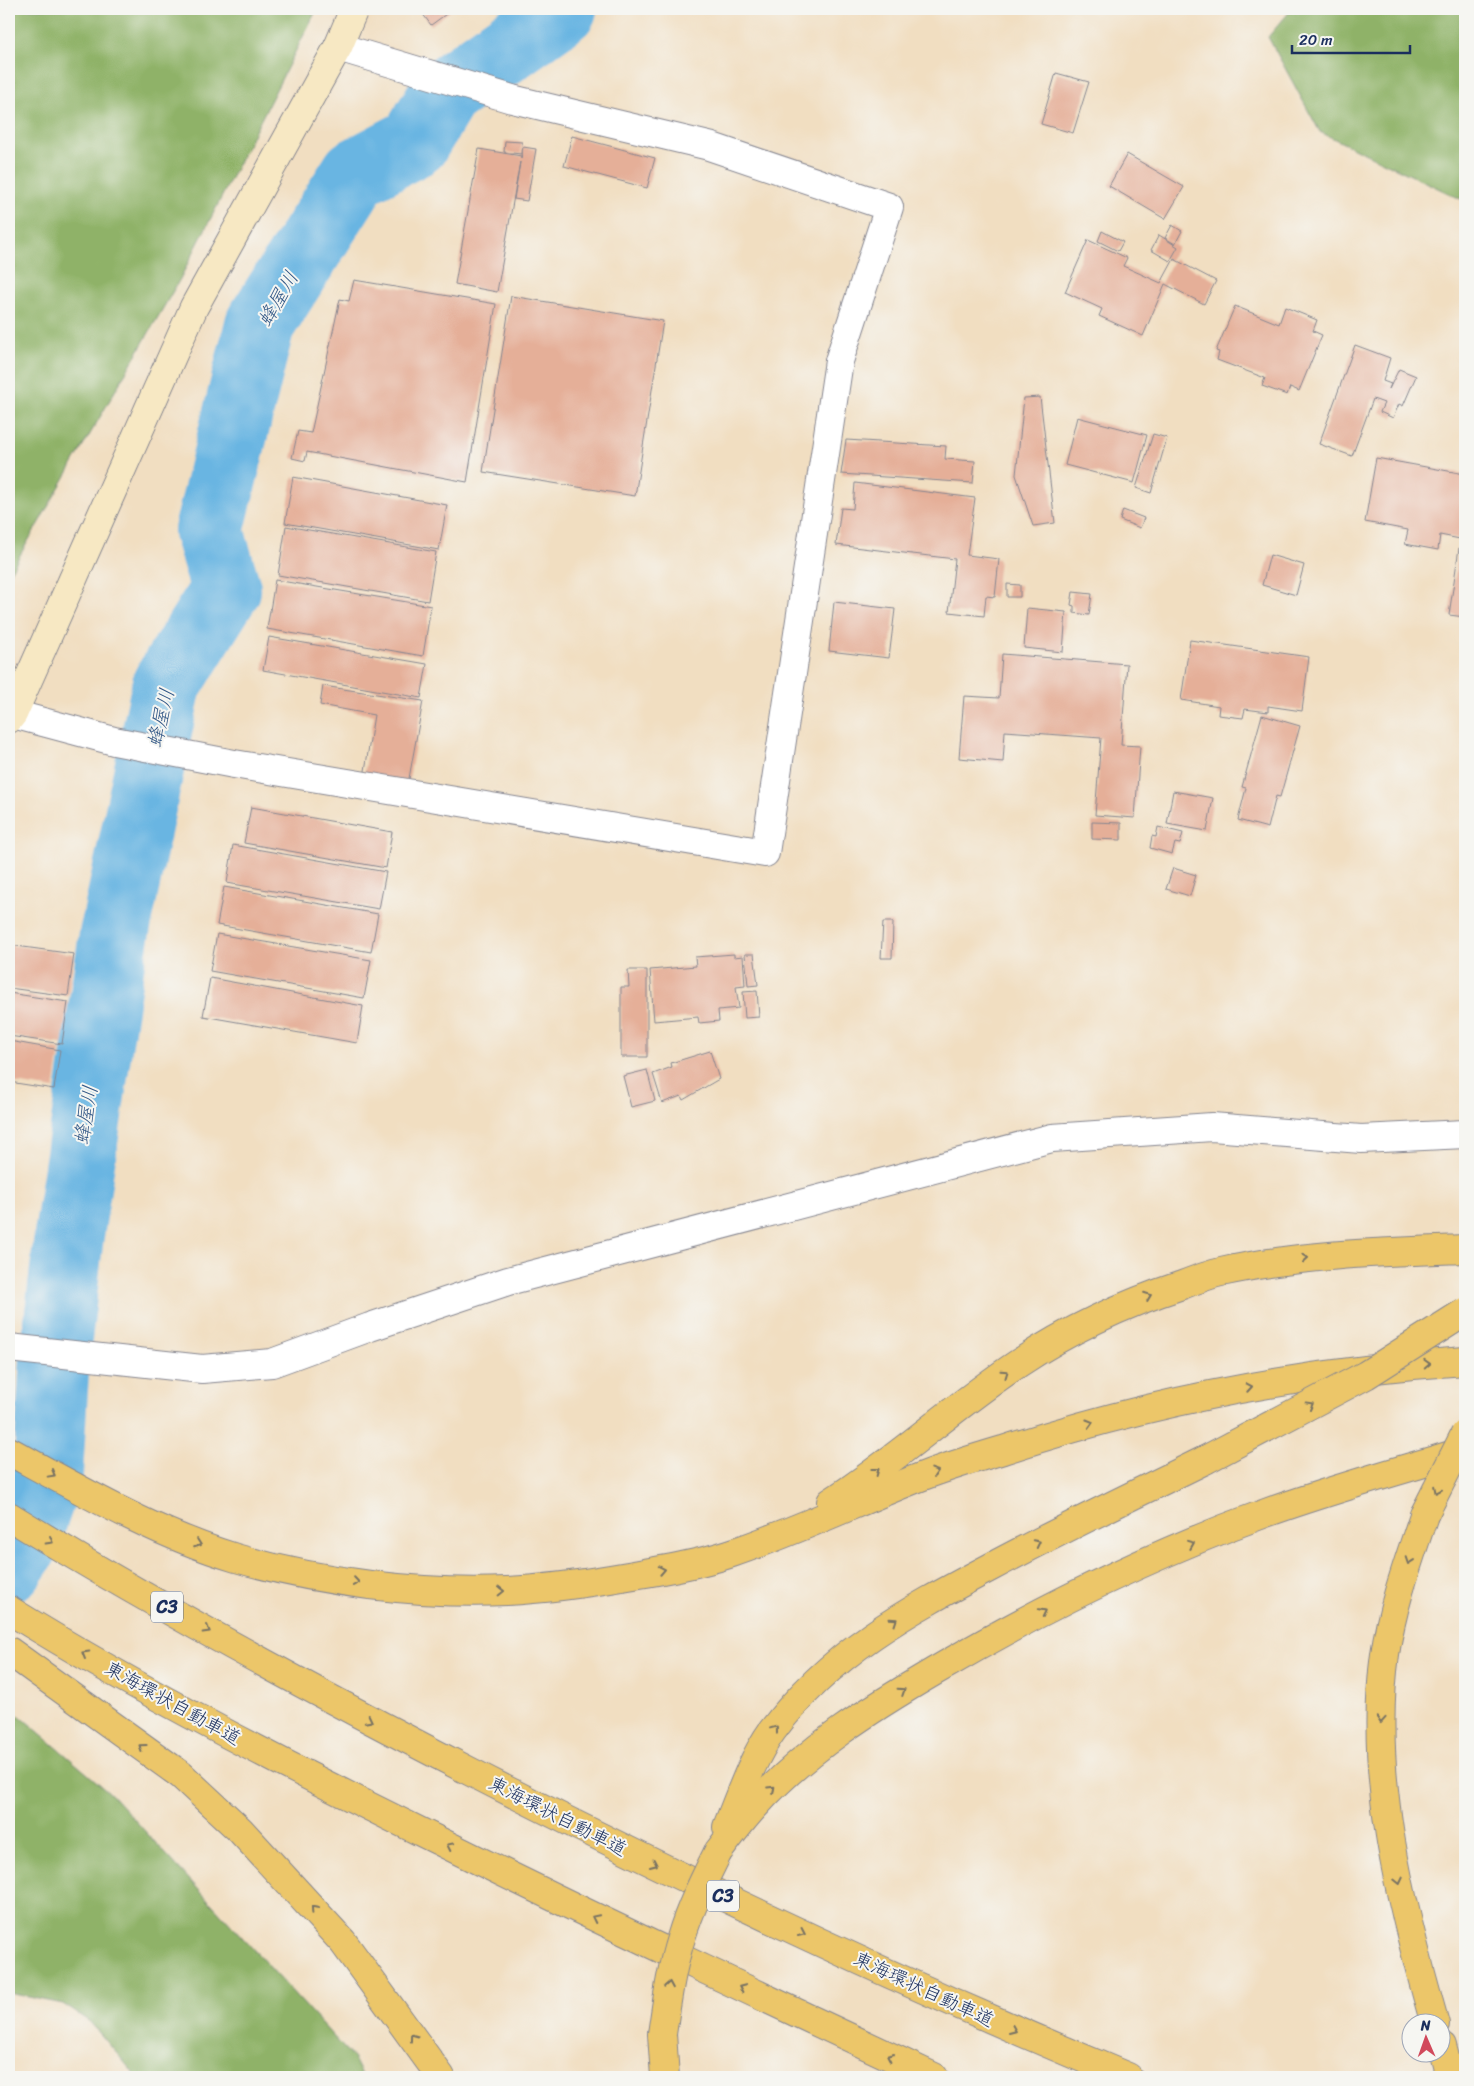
<svg xmlns="http://www.w3.org/2000/svg" width="1474" height="2086" viewBox="0 0 1474 2086" font-family="Sriracha,'Klee One',sans-serif">
  <style>
    .forest { fill: #8fb267; stroke: #557062 }
    .lines { fill: none; stroke-linecap: round; stroke-linejoin: round }
    .river { stroke: #69b5e2; stroke-width: 70 }
    .building { fill: #e5af98 }
    .street-casing { stroke: #868690; stroke-width: 30 }
    .secondary-casing { stroke: #868690; stroke-width: 30 }
    .highway-casing { stroke: #868690; stroke-width: 30 }
    .street { stroke: #fff; stroke-width: 28 }
    .secondary { stroke: #f7e8c3; stroke-width: 28 }
    .highway { stroke: #ecc669; stroke-width: 28 }
    .highway-bridge-casing { stroke: #868690; stroke-width: 30; stroke-linecap: butt }
    .highway-bridge { stroke: #ecc669; stroke-width: 28 }
    .oneway { stroke: #797363 }
    .labels { text-anchor: middle; dominant-baseline: central; stroke-width: 4; stroke-linejoin: round; paint-order: stroke }
    .shield { fill: #f6f6f2; stroke: #5d6b8a; stroke-width: 1 }
    .shield-label { font-size: 18px; font-weight: bold; fill: #1b2f5e }
    .street-label { font-size: 19px; fill: #1b2f5e; stroke: #f6f6f2 }
    .water-label { font-size: 20px; font-style: italic; fill: #325786; stroke: #f6f6f2 }
  </style>
  <rect width="100%" height="100%" fill="#f6f6f2"/>
  <filter id="ink" filterUnits="userSpaceOnUse"><feTurbulence type="fractalNoise" baseFrequency=".02" numOctaves="2"/><feDisplacementMap in="SourceGraphic" scale="10" xChannelSelector="R" yChannelSelector="G"/><feConvolveMatrix kernelMatrix="1 2 1 2 8 2 1 2 1" color-interpolation-filters="sRGB"/></filter>
  <filter id="wash" filterUnits="userSpaceOnUse"><feTurbulence type="fractalNoise" baseFrequency=".0096" numOctaves="4" result="noise"/><feDisplacementMap in="SourceGraphic" scale="20" xChannelSelector="R" yChannelSelector="G"/><feGaussianBlur stdDeviation="1.12" result="paint"/><feColorMatrix in="noise" values="0 0 0 0 0 0 0 0 0 0 0 0 0 0 0 0 0 1.4 0 .05"/><feComposite in="paint" operator="in"/></filter>
  <g filter="url(#wash)">
    <rect width="100%" height="100%" fill="#f1dec1"/>
    <!-- forest -->
    <g class="forest">
      <polygon points="9,9 317,9 180,279 9,574"/>
      <polygon points="1292,9 1465,9 1465,201 1320,132 1268,37"/>
      <polygon points="9,1712 20,1716 110,1793 354,2059 363,2077 137,2077 90,2022 63,2004 9,1993"/>
    </g>
    <g class="lines">
      <!-- river -->
      <polyline class="river" points="9,1567 24,1545 48,1474 55,1356 69,1235 114,935 167,684 226,589 209,531 260,324 356,173 415,142 444,93 562,9"/>
    </g>
    <g id="blocks">
      <!-- building -->
      <g class="building">
        <polygon points="419,9 453,9 431,25"/>
        <polygon points="1056,73 1089,82 1073,133 1041,124"/>
        <polygon points="572,136 655,158 647,188 564,166"/>
        <polygon points="505,141 522,142 521,154 504,152"/>
        <polygon points="523,147 536,149 527,201 514,199 520,162 497,292 455,284 479,149 521,156 521,159"/>
        <polygon points="1127,154 1184,187 1165,219 1109,186"/>
        <polygon points="1172,225 1182,231 1175,244 1165,238"/>
        <polygon points="1102,231 1123,242 1118,251 1098,241"/>
        <polygon points="1159,235 1178,247 1170,261 1151,250"/>
        <polygon points="1088,240 1127,258 1123,266 1161,283 1174,259 1216,281 1204,304 1165,284 1143,336 1099,316 1102,309 1065,292"/>
        <polygon points="354,280 496,304 467,482 307,452 305,461 292,458 298,431 311,433 340,299 349,301"/>
        <polygon points="511,296 663,321 635,496 483,472"/>
        <polygon points="1235,306 1279,324 1285,307 1317,320 1313,331 1322,335 1299,391 1290,387 1287,395 1262,386 1265,378 1217,360 1219,352 1216,351"/>
        <polygon points="1355,345 1390,358 1383,381 1391,384 1389,389 1399,369 1416,376 1403,406 1399,404 1393,418 1380,412 1384,403 1373,399 1352,456 1319,444"/>
        <polygon points="1040,397 1055,523 1033,526 1016,475 1024,398"/>
        <polygon points="1077,417 1147,435 1134,483 1065,465"/>
        <polygon points="1153,434 1167,438 1151,493 1136,488"/>
        <polygon points="846,440 946,446 945,459 975,461 973,483 841,474"/>
        <polygon points="1376,458 1465,474 1465,540 1440,535 1438,550 1405,544 1408,530 1365,522"/>
        <polygon points="293,477 447,505 439,550 285,523"/>
        <polygon points="855,483 975,498 967,555 999,559 995,597 986,596 984,616 949,612 955,559 836,545 841,508 853,509"/>
        <polygon points="1123,510 1144,518 1140,528 1120,520"/>
        <polygon points="286,526 436,552 428,601 278,575"/>
        <polygon points="1459,548 1465,549 1465,617 1449,615"/>
        <polygon points="1270,555 1304,565 1296,595 1262,585"/>
        <polygon points="275,580 431,606 423,656 267,629"/>
        <polygon points="1007,584 1020,585 1020,597 1007,597"/>
        <polygon points="1073,592 1092,594 1089,615 1074,613 1074,606 1071,605"/>
        <polygon points="834,602 895,609 889,658 829,651"/>
        <polygon points="1027,608 1066,612 1063,652 1024,648"/>
        <polygon points="269,637 427,664 421,698 263,670"/>
        <polygon points="1190,640 1309,657 1302,711 1268,706 1268,712 1245,709 1243,718 1218,715 1219,706 1181,700"/>
        <polygon points="1002,654 1127,664 1121,745 1140,746 1135,818 1095,815 1101,738 1005,731 1003,762 959,758 964,696 999,698"/>
        <polygon points="323,686 423,701 408,784 364,777 374,715 320,705"/>
        <polygon points="1262,715 1300,726 1280,797 1276,796 1268,828 1238,820 1246,788 1242,787"/>
        <polygon points="1173,791 1213,798 1207,831 1167,824"/>
        <polygon points="251,807 392,832 386,868 244,843"/>
        <polygon points="1092,822 1121,823 1121,840 1092,839"/>
        <polygon points="1158,827 1183,833 1180,844 1175,843 1172,854 1150,848 1152,836 1156,837"/>
        <polygon points="233,845 386,872 379,909 227,883"/>
        <polygon points="1173,868 1196,875 1190,896 1166,889"/>
        <polygon points="224,887 378,914 371,952 217,925"/>
        <polygon points="883,922 893,922 892,958 881,958"/>
        <polygon points="217,934 371,960 364,998 210,971"/>
        <polygon points="9,945 74,954 68,996 9,988"/>
        <polygon points="734,954 734,957 743,956 745,986 736,987 739,1008 718,1010 719,1021 699,1023 698,1017 654,1021 650,970 696,966 695,957"/>
        <polygon points="745,954 754,954 758,985 748,986"/>
        <polygon points="628,970 647,970 647,1057 621,1057 621,987 629,987"/>
        <polygon points="210,978 363,1006 357,1043 203,1016"/>
        <polygon points="757,991 759,1017 745,1018 743,992"/>
        <polygon points="9,993 68,1002 62,1044 9,1036"/>
        <polygon points="9,1041 60,1050 54,1089 9,1082"/>
        <polygon points="710,1051 719,1079 683,1100 681,1096 662,1103 653,1074 672,1067 671,1063"/>
        <polygon points="647,1070 655,1101 631,1107 623,1076"/>
      </g>
    </g>
  </g>
  <g filter="url(#ink)">
    <use href="#blocks" fill-opacity="0" stroke="#868690" stroke-width="1"/>
    <g class="lines">
      <defs>
        <g id="street">
          <polyline points="13,714 114,741 234,764 765,853 839,361 889,207 709,146 512,99 338,47"/>
          <polyline points="9,1348 202,1369 272,1363 370,1327 508,1281 1052,1138 1212,1127 1361,1139 1465,1134"/>
        </g>
        <polyline id="secondary" points="9,719 13,714 194,307 338,47 354,9"/>
        <g id="highway">
          <path d="M9 1451C82 1491 156 1534 236 1558 319 1582 420 1595 507 1591 548 1589 588 1583 628 1576 663 1570 699 1564 732 1553 797 1531 859 1501 923 1476 949 1466 976 1458 1003 1450 1152 1401 1308 1371 1465 1361"/>
          <path d="M831 1502C896 1460 954 1406 1019 1363 1070 1329 1124 1304 1182 1285 1195 1280 1208 1275 1221 1272 1301 1254 1384 1252 1465 1249"/>
          <path d="M1424 1515C1409 1560 1392 1606 1385 1654 1368 1778 1401 1905 1435 2024"/>
          <path d="M9 1516C158 1608 315 1692 471 1772 686 1882 905 1985 1128 2077"/>
          <path d="M9 1610C146 1695 291 1768 435 1839 600 1921 767 1999 934 2077"/>
          <polyline points="9,1651 181,1775 240,1830 343,1942 441,2077"/>
          <path d="M727 1827C740 1795 752 1759 772 1731 831 1652 906 1612 991 1567 1062 1529 1134 1495 1205 1460"/>
          <path d="M718 1852C730 1836 742 1820 756 1805 805 1750 872 1708 935 1671 1039 1610 1150 1555 1263 1514 1329 1490 1397 1471 1465 1451"/>
          <polyline points="662,2034 665,2077"/>
          <polyline points="1442,2046 1450,2077"/>
        </g>
      </defs>
      <!-- street casing -->
      <use href="#street" class="street-casing"/>
      <!-- secondary casing -->
      <use href="#secondary" class="secondary-casing"/>
      <!-- highway casing -->
      <use href="#highway" class="highway-casing"/>
      <!-- street -->
      <use href="#street" class="street"/>
      <!-- secondary -->
      <use href="#secondary" class="secondary"/>
      <!-- highway -->
      <use href="#highway" class="highway"/>
      <defs>
        <g id="highway-bridge">
          <polyline points="1205,1460 1366,1375 1465,1312"/>
          <polyline points="1424,1515 1465,1434"/>
          <path d="M662 2034C667 2001 671 1969 681 1938 690 1908 704 1880 718 1852"/>
        </g>
      </defs>
      <!-- highway-bridge casing -->
      <use href="#highway-bridge" class="highway-bridge-casing"/>
      <!-- highway-bridge -->
      <use href="#highway-bridge" class="highway-bridge"/>
    </g>
    <!-- one-way arrows -->
    <defs><path id="oneway-chevron" d="M-2-3.5L2.5 0L-2 3.5" fill="none" stroke-width="1.6" stroke-linecap="round" stroke-linejoin="round" transform="scale(1.25)"/></defs>
    <g class="oneway">
      <use href="#oneway-chevron" transform="translate(1305 1258) rotate(-5)"/>
      <use href="#oneway-chevron" transform="translate(1148 1296) rotate(-21)"/>
      <use href="#oneway-chevron" transform="translate(1427 1364) rotate(-3)"/>
      <use href="#oneway-chevron" transform="translate(1005 1373) rotate(-35)"/>
      <use href="#oneway-chevron" transform="translate(1249 1387) rotate(-10)"/>
      <use href="#oneway-chevron" transform="translate(1310 1405) rotate(-29)"/>
      <use href="#oneway-chevron" transform="translate(1090 1423) rotate(-17)"/>
      <use href="#oneway-chevron" transform="translate(876 1471) rotate(-37)"/>
      <use href="#oneway-chevron" transform="translate(935 1472) rotate(-18)"/>
      <use href="#oneway-chevron" transform="translate(52 1474) rotate(29)"/>
      <use href="#oneway-chevron" transform="translate(1437 1490) rotate(116)"/>
      <use href="#oneway-chevron" transform="translate(50 1541) rotate(30)"/>
      <use href="#oneway-chevron" transform="translate(1037 1543) rotate(-27)"/>
      <use href="#oneway-chevron" transform="translate(198 1544) rotate(20)"/>
      <use href="#oneway-chevron" transform="translate(1191 1544) rotate(-22)"/>
      <use href="#oneway-chevron" transform="translate(1409 1561) rotate(109)"/>
      <use href="#oneway-chevron" transform="translate(662 1570) rotate(-11)"/>
      <use href="#oneway-chevron" transform="translate(356 1582) rotate(8)"/>
      <use href="#oneway-chevron" transform="translate(501 1591) rotate(-1)"/>
      <use href="#oneway-chevron" transform="translate(1043 1612) rotate(-27)"/>
      <use href="#oneway-chevron" transform="translate(894 1621) rotate(-34)"/>
      <use href="#oneway-chevron" transform="translate(207 1630) rotate(30)"/>
      <use href="#oneway-chevron" transform="translate(85 1654) rotate(-150)"/>
      <use href="#oneway-chevron" transform="translate(902 1691) rotate(-33)"/>
      <use href="#oneway-chevron" transform="translate(369 1720) rotate(27)"/>
      <use href="#oneway-chevron" transform="translate(1381 1720) rotate(94)"/>
      <use href="#oneway-chevron" transform="translate(775 1729) rotate(-53)"/>
      <use href="#oneway-chevron" transform="translate(142 1747) rotate(-144)"/>
      <use href="#oneway-chevron" transform="translate(772 1789) rotate(-43)"/>
      <use href="#oneway-chevron" transform="translate(450 1846) rotate(-154)"/>
      <use href="#oneway-chevron" transform="translate(654 1864) rotate(25)"/>
      <use href="#oneway-chevron" transform="translate(1399 1881) rotate(77)"/>
      <use href="#oneway-chevron" transform="translate(314 1909) rotate(-132)"/>
      <use href="#oneway-chevron" transform="translate(595 1918) rotate(-154)"/>
      <use href="#oneway-chevron" transform="translate(802 1933) rotate(25)"/>
      <use href="#oneway-chevron" transform="translate(669 1985) rotate(-80)"/>
      <use href="#oneway-chevron" transform="translate(742 1988) rotate(-155)"/>
      <use href="#oneway-chevron" transform="translate(1013 2030) rotate(23)"/>
      <use href="#oneway-chevron" transform="translate(413 2037) rotate(-126)"/>
      <use href="#oneway-chevron" transform="translate(890 2057) rotate(-155)"/>
    </g>
  </g>
  <g class="labels">
    <!-- shield labels -->
    <g class="shield">
      <rect x="151" y="1591.5" width="32" height="31" rx="4"/>
      <rect x="707" y="1880.5" width="32" height="31" rx="4"/>
    </g>
    <g class="shield-label">
      <text x="167" y="1607">C3</text>
      <text x="723" y="1896">C3</text>
    </g>
    <!-- street labels -->
    <g class="street-label">
      <text transform="translate(173 1703) rotate(29)">東海環状自動車道</text>
      <text transform="translate(558 1816) rotate(27)">東海環状自動車道</text>
      <text transform="translate(924 1989) rotate(25)">東海環状自動車道</text>
    </g>
    <!-- water labels -->
    <g class="water-label">
      <text transform="translate(278 299) rotate(-60)">蜂屋川</text>
      <text transform="translate(161 718) rotate(-77)">蜂屋川</text>
      <text transform="translate(86 1115) rotate(-81)">蜂屋川</text>
    </g>
  </g>
  <!-- margin -->
  <rect width="1474" height="2086" fill="none" stroke="#f6f6f2" stroke-width="30"/>
  <!-- north arrow -->
  <g transform="translate(1426 2038) rotate(358)"><circle r="24" fill="#f6f6f2" stroke="#9ea6b7"/>
  <path d="M0-4L9 19L0 12L-9 19Z" fill="#d1495b"/>
  <text y="-8" font-size="14" font-weight="bold" text-anchor="middle" fill="#1b2f5e">N</text>
  </g>
  <!-- scale -->
  <path d="M1292 45v8h118v-8" fill="none" stroke="#1b2f5e" stroke-width="2.5"/>
  <text x="1299" y="45" font-size="15" fill="#1b2f5e" stroke="#f6f6f2" stroke-width="4" paint-order="stroke">20 m</text>
</svg>
